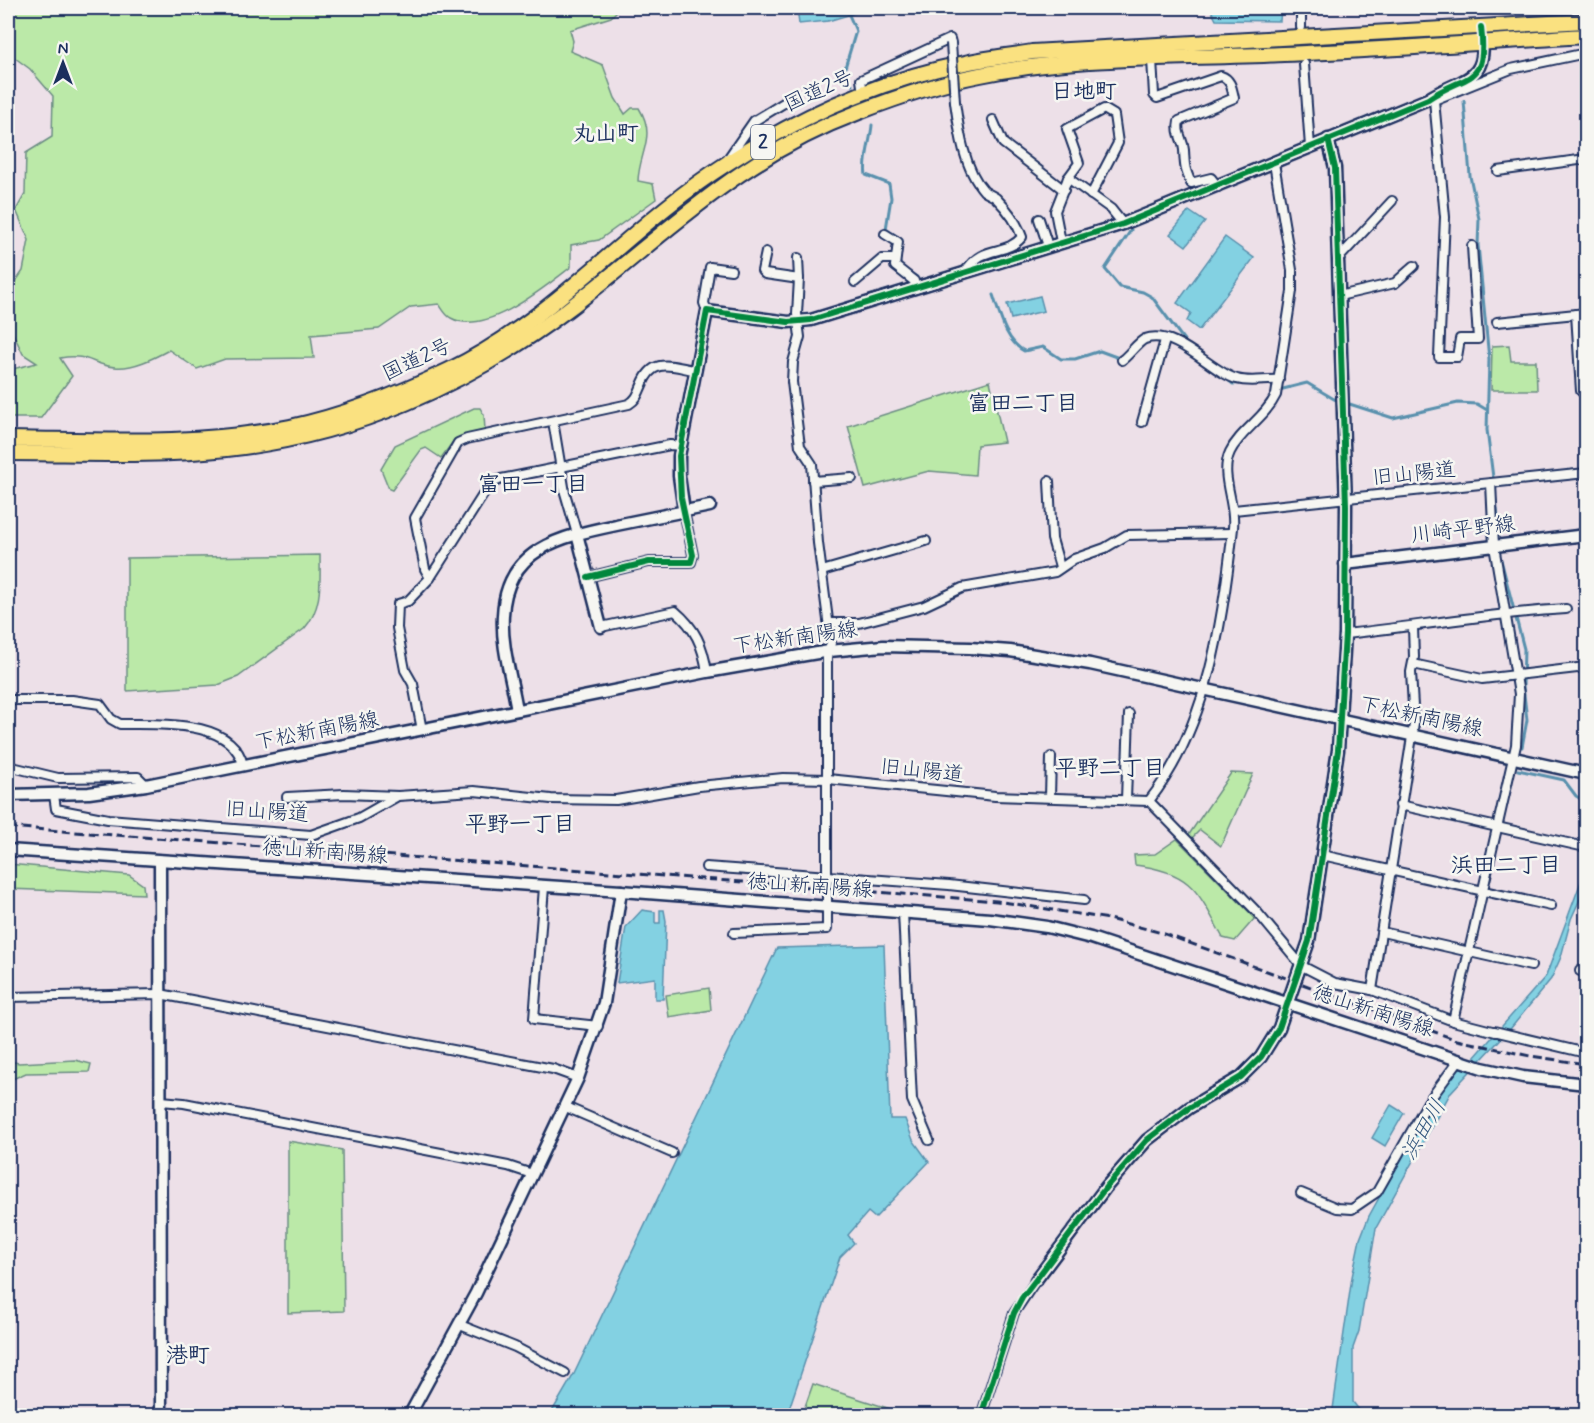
<svg xmlns="http://www.w3.org/2000/svg" width="1594" height="1423" viewBox="0 0 1594 1423" font-family="Mynerve,'Klee One',sans-serif">
  <style>
    .green { fill: #bbe9a8; stroke: #6b8c83; stroke-width: 1.5 }
    .water { fill: #83d1e2; stroke: #5990ad; stroke-width: 1.5 }
    .lines { fill: none; stroke-linecap: round; stroke-linejoin: round }
    .stream { stroke: #5990ad; stroke-width: 3 }
    .street-casing { stroke: #1b2f5e; stroke-width: 12 }
    .secondary-casing { stroke: #1b2f5e; stroke-width: 15 }
    .highway-casing { stroke: #1b2f5e; stroke-width: 18 }
    .street { stroke: #f6f6f2; stroke-width: 8 }
    .secondary { stroke: #f6f6f2; stroke-width: 10 }
    .highway { stroke: #fae180; stroke-width: 14 }
    .rail { stroke: #1b2f5e; stroke-width: 3; stroke-dasharray: 9 4.5; stroke-linecap: butt }
    .street-bridge-casing { stroke: #1b2f5e; stroke-width: 12; stroke-linecap: butt }
    .street-bridge { stroke: #f6f6f2; stroke-width: 8 }
    .cycleway-casing { stroke: #f6f6f2; stroke-width: 10 }
    .cycleway { stroke: #00873e; stroke-width: 6 }
    .labels { text-anchor: middle; dominant-baseline: central; stroke-width: 5; stroke-linejoin: round; paint-order: stroke }
    .shield { fill: #f6f6f2; stroke: #5d6b8a; stroke-width: 1.5 }
    .shield-label { font-size: 20px; font-weight: bold; fill: #1b2f5e }
    .street-label { font-size: 21px; fill: #1b2f5e; stroke: #f6f6f2 }
    .neighbourhood-label { font-size: 22px; font-weight: bold; fill: #1b2f5e; stroke: #f6f6f2 }
    .water-label { font-size: 22px; font-style: italic; fill: #35587f; stroke: #f6f6f2 }
  </style>
  <rect width="100%" height="100%" fill="#ede0e8"/>
  <filter id="ink" filterUnits="userSpaceOnUse"><feTurbulence type="fractalNoise" baseFrequency=".0167" numOctaves="2"/><feDisplacementMap in="SourceGraphic" scale="12" xChannelSelector="R" yChannelSelector="G"/><feConvolveMatrix kernelMatrix="1 2 1 2 8 2 1 2 1" color-interpolation-filters="sRGB"/></filter>
  <g filter="url(#ink)">
    <!-- green -->
    <g class="green">
      <path d="M8 8H620L611 17 570 30 573 41 570 51 603 65 615 98 625 114 632 108H639C657 137 639 152 638 181L653 184 656 199 599 240 571 245V267C545 287 485 337 451 318 446 316 442 308 439 304L411 307 379 329 311 335 314 358 225 359 197 369 169 350C154 358 133 369 115 367 91 365 89 353 60 358L72 376 41 418H8V370L37 363 23 354 11 329 12 287 23 271 29 240 16 210 25 194 26 153 52 137 53 96 30 69 11 55 8 56Z"/>
      <polygon points="1509,345 1511,361 1536,361 1537,390 1491,390 1492,346"/>
      <polygon points="990,381 1004,442 977,445 975,475 929,471 865,488 848,426"/>
      <polygon points="474,408 480,408 484,415 485,430 455,439 441,458 426,448 421,450 392,490 389,489 381,469 395,445"/>
      <path d="M320 555C320 581 323 608 304 629L238 677 218 685 127 691V558Z"/>
      <polygon points="1231,773 1253,774 1221,846 1200,830 1191,839 1188,836"/>
      <path d="M1177 839 1255 918 1235 941 1223 938C1198 892 1193 872 1135 865L1134 855 1155 854Z"/>
      <polygon points="8,864 129,875 143,885 144,894 8,889"/>
      <polygon points="709,988 711,1010 669,1017 666,995"/>
      <polygon points="75,1060 91,1064 89,1072 26,1073 8,1081 8,1061 19,1063"/>
      <polygon points="288,1141 342,1150 344,1311 288,1313"/>
      <polygon points="813,1384 909,1415 802,1415"/>
    </g>
    <!-- water -->
    <g class="water">
      <polygon points="797,8 859,8 862,11 828,21 799,24"/>
      <polygon points="1210,8 1281,8 1280,21 1216,20"/>
      <polygon points="1189,211 1205,222 1186,246 1170,234"/>
      <polygon points="1225,237 1254,258 1199,330 1187,321 1191,313 1177,303"/>
      <polygon points="1040,296 1044,311 1011,319 1007,304"/>
      <polygon points="1586,868 1586,886 1571,919 1561,957 1551,979 1511,1028 1451,1092 1376,1228 1359,1331 1353,1348 1353,1402 1363,1415 1332,1416 1352,1277 1360,1239 1369,1216 1431,1104 1457,1070 1474,1058 1546,976"/>
      <polygon points="642,910 655,912 655,923 660,923 660,910 664,910 666,921 663,999 655,999 655,978 617,983 626,927"/>
      <polygon points="884,945 890,1119 905,1119 913,1140 929,1162 875,1218 868,1212 848,1235 854,1243 840,1257 787,1415 550,1415 574,1374 777,948"/>
      <polygon points="1391,1105 1404,1113 1385,1146 1372,1138"/>
    </g>
    <g class="lines">
      <!-- stream -->
      <g class="stream">
        <polyline points="846,8 856,31 844,71 852,85"/>
        <polyline points="1456,13 1461,8"/>
        <polyline points="1464,101 1470,176 1479,219 1478,245 1489,359 1487,430 1500,533"/>
        <path d="M872 125C871 139 863 162 866 175L889 184 891 198 886 229 902 240 900 253"/>
        <polyline points="1131,230 1105,269 1120,287 1143,292 1152,297 1189,347"/>
        <polyline points="899,260 901,267 917,277"/>
        <path d="M993 295C1000 315 1005 340 1024 351L1043 347 1061 359H1075L1100 351 1119 358"/>
        <polyline points="1224,377 1233,384 1248,383"/>
        <polyline points="1265,383 1283,389 1307,383 1334,399 1393,418 1458,403 1477,404 1487,410"/>
        <polyline points="1501,560 1524,649 1523,686 1527,720 1522,747"/>
        <polyline points="1518,770 1564,780 1576,796 1586,802"/>
      </g>
      <defs>
        <g id="street">
          <polyline points="1301,8 1301,27"/>
          <path d="M1152 59 1154 95 1157 98 1221 76C1231 79 1232 89 1234 98L1179 121C1176 134 1183 138 1184 150 1185 166 1184 167 1191 183L1211 178 1218 187"/>
          <polyline points="1304,64 1310,147"/>
          <polyline points="863,93 861,80 950,39 951,43"/>
          <polyline points="1428,99 1434,100 1445,217 1439,357 1457,357 1460,339 1478,339 1472,246"/>
          <polyline points="1434,100 1511,69 1586,53"/>
          <path d="M955 102C959 131 964 169 984 191 988 194 992 195 996 198 1007 209 1017 222 1022 237 1005 257 983 243 965 272"/>
          <polyline points="993,120 1003,143 1064,190"/>
          <polyline points="727,160 754,121 792,98"/>
          <polyline points="1498,171 1586,159"/>
          <polyline points="1068,178 1111,209 1123,224"/>
          <polyline points="1039,219 1048,246"/>
          <polyline points="885,234 898,242 895,266 914,281 915,287"/>
          <polyline points="1061,242 1055,211 1068,178 1079,163 1067,129 1104,109 1114,115 1118,143 1091,195"/>
          <polyline points="766,252 762,271 765,274 799,279 798,258"/>
          <polyline points="1338,259 1392,201"/>
          <polyline points="855,282 882,259 894,259"/>
          <polyline points="1339,296 1395,283 1414,266"/>
          <polyline points="707,311 704,303 710,267 731,270"/>
          <polyline points="1576,314 1581,391 1586,394"/>
          <polyline points="1497,322 1586,313"/>
          <path d="M1122 360C1129 355 1139 341 1145 339 1177 328 1212 373 1237 379 1249 383 1266 379 1279 380"/>
          <polyline points="553,421 565,493 577,534"/>
          <polyline points="1142,422 1165,340"/>
          <polyline points="813,481 852,478"/>
          <polyline points="1049,481 1052,539 1060,567"/>
          <polyline points="1234,510 1586,473"/>
          <polyline points="822,571 926,541"/>
          <polyline points="588,577 649,562 691,562 693,555 684,511"/>
          <path d="M430 578 425 569 415 518 458 443 467 439 629 404C637 399 638 394 642 385 653 357 670 366 694 370"/>
          <polyline points="829,623 859,623 924,606 962,588 1055,572 1074,559 1105,548 1127,535 1232,533"/>
          <path d="M601 627 675 611C695 628 703 645 707 672"/>
          <path d="M1345 634C1419 626 1492 613 1566 609"/>
          <polyline points="1413,664 1482,679 1586,667"/>
          <path d="M8 700H72L100 704 111 719 120 724C157 725 232 718 243 765"/>
          <polyline points="422,730 413,684 405,670 397,628 398,604 408,601 430,578 490,484 501,479 670,445 681,446"/>
          <polyline points="8,766 58,778 138,777 146,785"/>
          <polyline points="54,795 56,809 108,819 311,835 359,818 396,797"/>
          <polyline points="287,797 344,794 398,796 474,791 551,799 616,800 699,786 783,778 828,779 995,796 1149,801"/>
          <polyline points="1050,797 1051,757"/>
          <polyline points="1126,800 1129,714"/>
          <path d="M1149 801C1208 726 1223 621 1233 528 1236 502 1219 476 1230 452 1240 431 1265 418 1276 395L1292 291V270L1274 163"/>
          <polyline points="1149,801 1257,912 1302,966 1335,983 1372,990 1453,1021 1496,1032"/>
          <polyline points="1400,805 1585,847"/>
          <polyline points="1322,855 1551,906"/>
          <polyline points="706,867 949,885 1084,900"/>
          <polyline points="544,887 534,1019 598,1026"/>
          <polyline points="903,912 912,1100 929,1140"/>
          <polyline points="1382,932 1531,966"/>
          <polyline points="734,933 827,929 827,658 831,643 818,543 812,464 800,446 792,382 793,362 800,337 797,314 799,279"/>
          <polyline points="1580,971 1586,972"/>
          <polyline points="1372,990 1414,724 1411,672 1414,657 1413,627"/>
          <polyline points="8,997 160,994 553,1069 578,1078"/>
          <polyline points="1453,1021 1516,745 1519,694 1494,546 1491,483"/>
          <polyline points="1494,1031 1586,1053"/>
          <polyline points="161,1101 184,1103 508,1166 532,1174"/>
          <polyline points="566,1107 672,1153"/>
          <polyline points="1301,1193 1337,1208 1352,1209 1377,1192 1428,1102 1459,1060"/>
          <polyline points="460,1325 515,1347 565,1373"/>
          <polyline points="981,1416 1014,1313 1036,1280"/>
        </g>
        <g id="secondary">
          <path d="M684 511 679 476V456L707 311 788 322 811 320 1123 224 1428 99C1459 78 1488 84 1482 37"/>
          <polyline points="577,534 601,627"/>
          <polyline points="1345,564 1586,535"/>
          <path d="M517 710C512 679 501 647 503 615 506 546 565 536 621 524 651 518 681 512 710 506"/>
          <polyline points="8,795 89,793 146,785 707,672 829,651 883,646 970,648 1010,651 1090,664 1586,774"/>
          <polyline points="8,850 621,891 990,919 1047,927 1091,938 1482,1068 1523,1077 1586,1084"/>
          <polyline points="160,861 161,1416"/>
          <polyline points="1036,1280 1106,1187 1147,1140 1189,1108 1241,1077 1261,1057 1279,1028 1309,941 1338,750 1345,634 1346,505 1335,168 1328,139"/>
          <polyline points="409,1416 476,1293 578,1078 604,1003 621,891"/>
        </g>
        <g id="highway">
          <path d="M8 439C101 440 197 446 290 427 345 415 399 394 449 370 555 319 629 226 726 164 798 117 880 80 965 63 987 58 1009 56 1032 52L1586 21"/>
          <path d="M8 453C81 453 154 457 227 449 352 436 467 385 567 310 667 234 736 158 859 112 898 97 938 83 980 75 1079 55 1182 59 1283 54 1384 50 1485 42 1586 36"/>
        </g>
      </defs>
      <!-- street casing -->
      <use href="#street" class="street-casing"/>
      <!-- secondary casing -->
      <use href="#secondary" class="secondary-casing"/>
      <!-- highway casing -->
      <use href="#highway" class="highway-casing"/>
      <!-- street -->
      <use href="#street" class="street"/>
      <!-- secondary -->
      <use href="#secondary" class="secondary"/>
      <!-- highway -->
      <use href="#highway" class="highway"/>
      <!-- rail -->
      <polyline class="rail" points="8,827 997,901 1109,919 1162,933 1457,1040 1530,1056 1586,1064"/>
      <defs>
        <polyline id="street-bridge" points="951,43 955,102"/>
      </defs>
      <!-- street-bridge casing -->
      <use href="#street-bridge" class="street-bridge-casing"/>
      <!-- street-bridge -->
      <use href="#street-bridge" class="street-bridge"/>
      <defs>
        <g id="cycleway">
          <path d="M588 577 649 562H691L693 555 681 498 679 456 707 311 788 322 811 320 1123 224 1428 99C1468 72 1488 87 1481 27"/>
          <polyline points="981,1416 1014,1313 1022,1298 1106,1187 1147,1140 1189,1108 1241,1077 1261,1057 1279,1028 1309,941 1338,750 1345,634 1346,505 1335,168 1328,139"/>
        </g>
      </defs>
      <!-- cycleway casing -->
      <use href="#cycleway" class="cycleway-casing"/>
      <!-- cycleway -->
      <use href="#cycleway" class="cycleway"/>
    </g>
  </g>
  <g class="labels">
    <!-- shield labels -->
    <rect class="shield" x="751" y="125" width="24" height="34" rx="4.5"/>
    <g class="shield-label">
      <text x="763" y="142">2</text>
    </g>
    <!-- street labels -->
    <g class="street-label">
      <text transform="translate(819 91) rotate(-24)">国道2号</text>
      <text transform="translate(417 360) rotate(-25)">国道2号</text>
      <text transform="translate(1414 474) rotate(-6)">旧山陽道</text>
      <text transform="translate(1463 530) rotate(-7)">川崎平野線</text>
      <text transform="translate(795 638) rotate(-8)">下松新南陽線</text>
      <text transform="translate(1421 717) rotate(12)">下松新南陽線</text>
      <text transform="translate(317 731) rotate(-11)">下松新南陽線</text>
      <text transform="translate(922 771) rotate(6)">旧山陽道</text>
      <text transform="translate(267 812) rotate(4)">旧山陽道</text>
      <text transform="translate(325 852) rotate(4)">徳山新南陽線</text>
      <text transform="translate(810 886) rotate(4)">徳山新南陽線</text>
      <text transform="translate(1373 1011) rotate(18)">徳山新南陽線</text>
    </g>
    <!-- neighbourhood labels -->
    <g class="neighbourhood-label">
      <text x="1084" y="92">日地町</text>
      <text x="606" y="134">丸山町</text>
      <text x="1023" y="404">富田二丁目</text>
      <text x="533" y="485">富田一丁目</text>
      <text x="1110" y="769">平野二丁目</text>
      <text x="520" y="825">平野一丁目</text>
      <text x="1506" y="866">浜田二丁目</text>
      <text x="188" y="1356">港町</text>
    </g>
    <!-- water labels -->
    <g class="water-label">
      <text transform="translate(1424 1130) rotate(-59)">浜田川</text>
    </g>
  </g>
  <!-- margin -->
  <rect width="1594" height="1423" fill="none" stroke="#f6f6f2" stroke-width="30"/>
  <rect x="15" y="15" width="1564" height="1393" fill="none" stroke="#1b2f5e" stroke-width="2" filter="url(#ink)"/>
  <!-- north arrow -->
  <g transform="translate(63 63)" stroke="#f6f6f2" stroke-width="4.5" paint-order="stroke">
  <path d="M0-4.5L10 22L0 15L-10 22Z" fill="#1b2f5e"/>
  <text y="-9" font-size="16" font-weight="bold" text-anchor="middle" fill="#1b2f5e">N</text>
  </g>
</svg>
